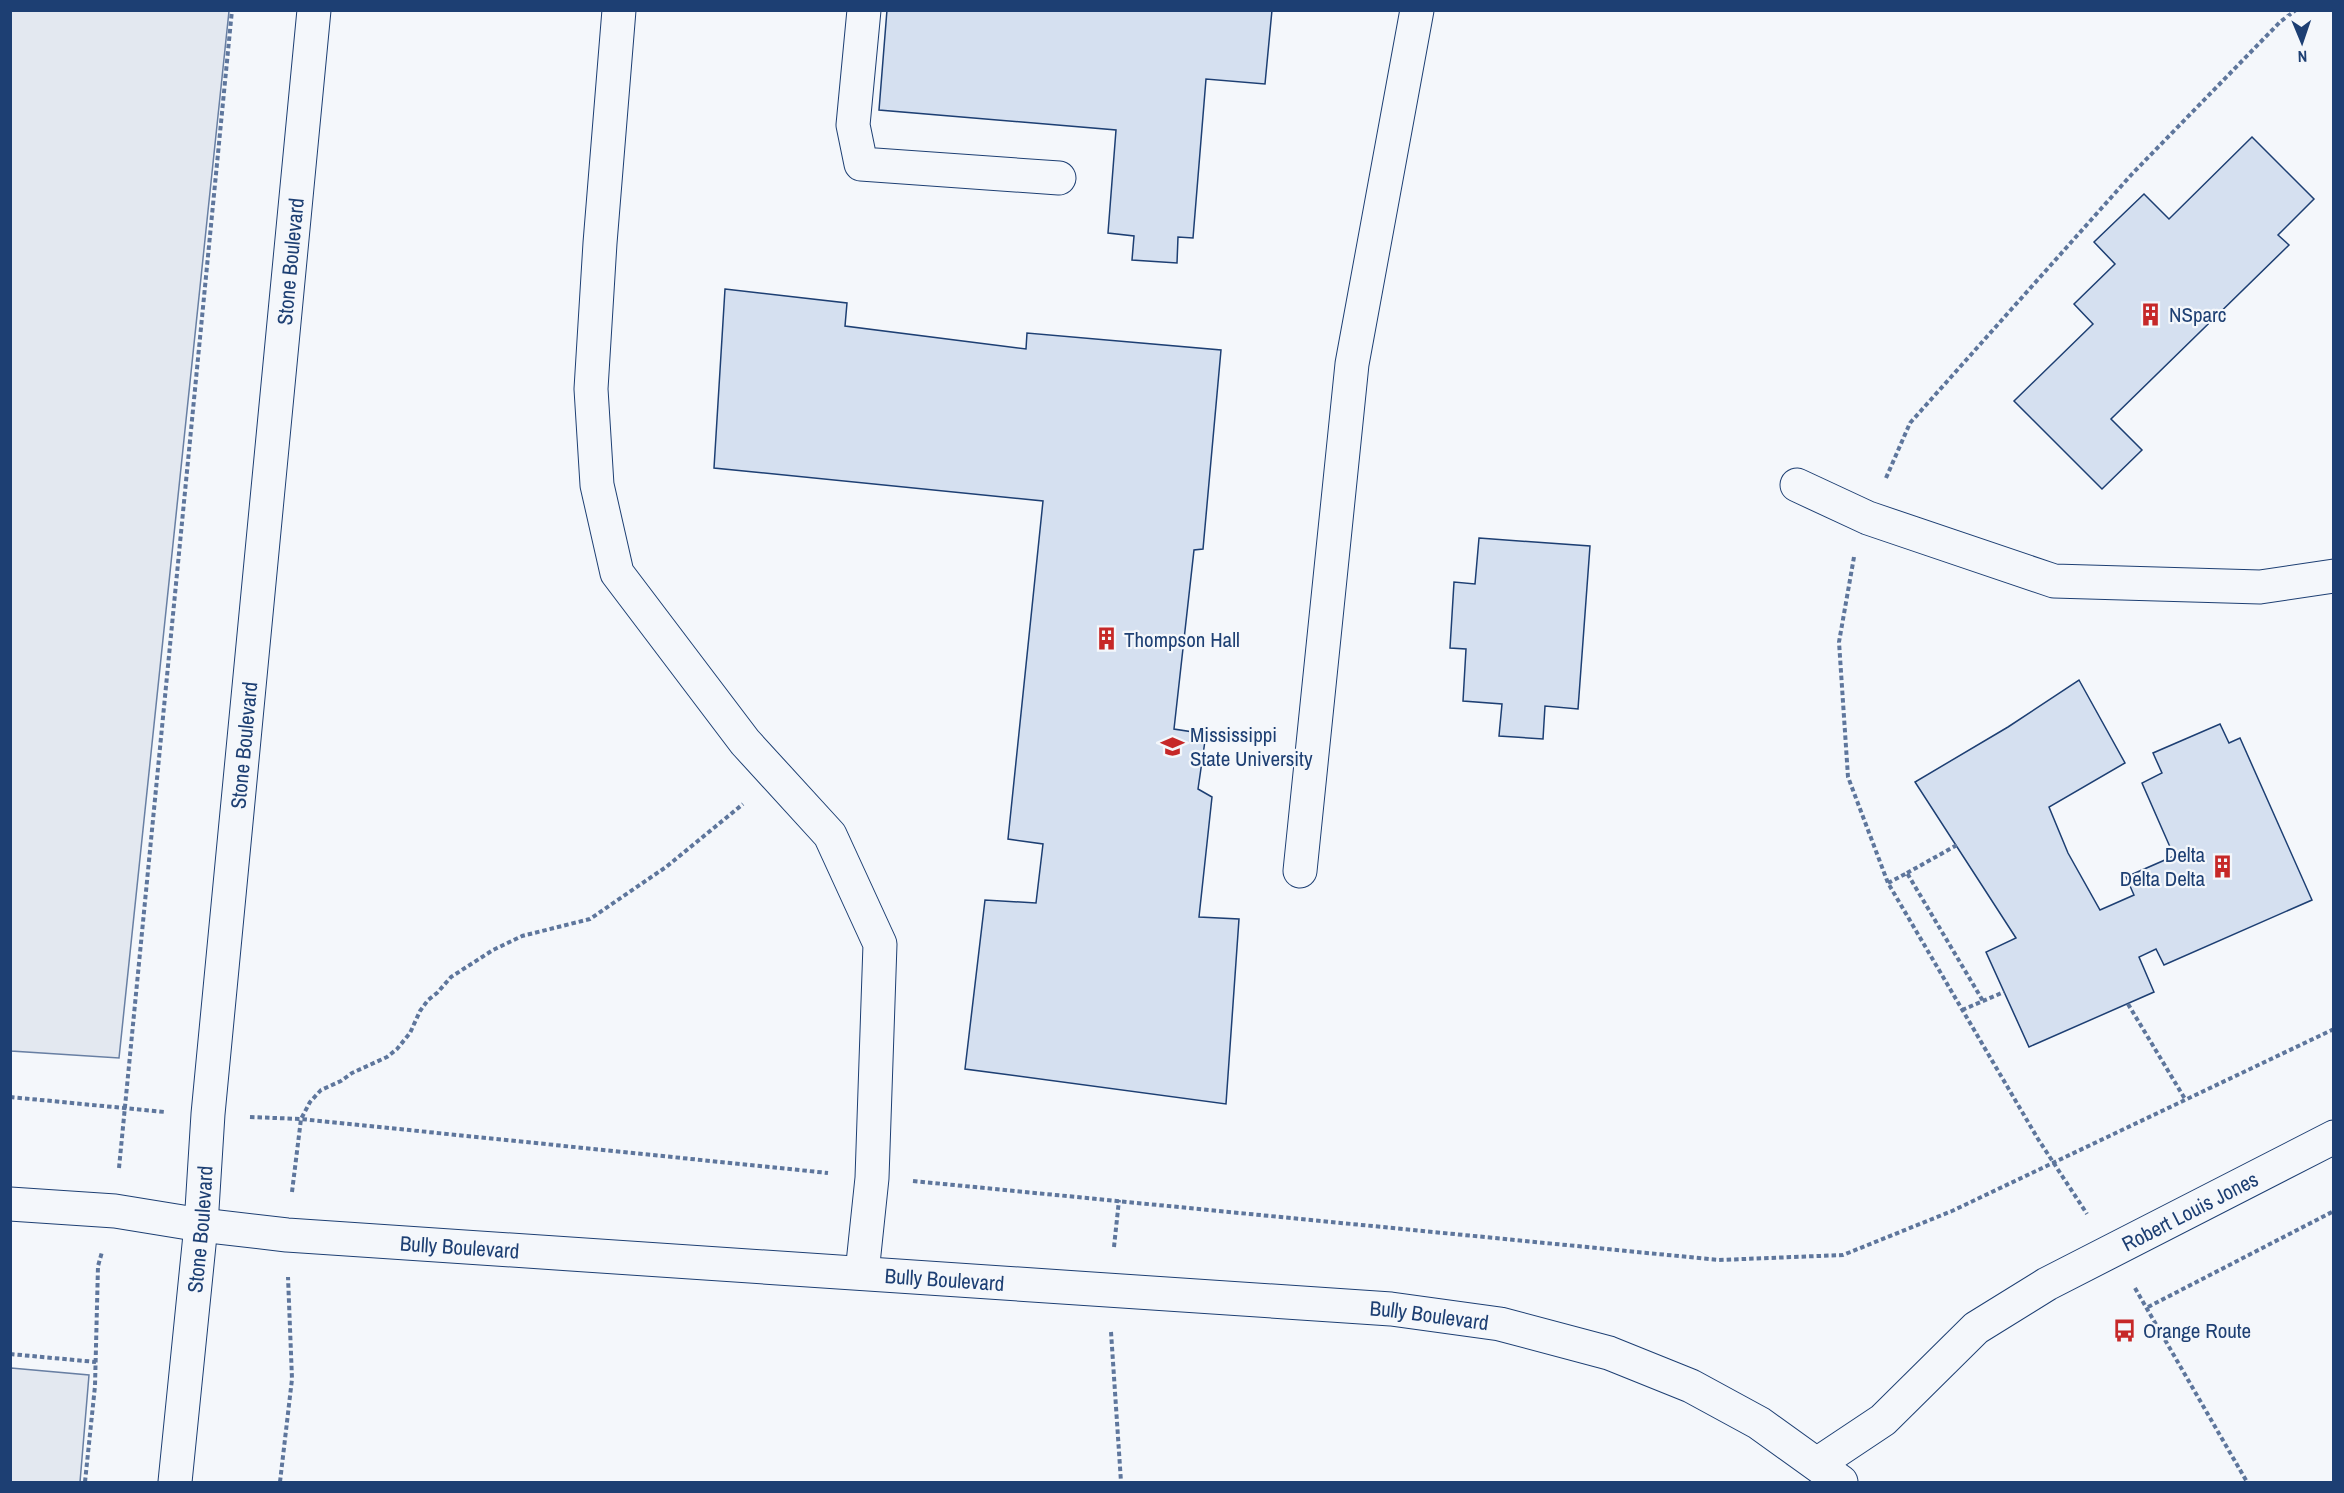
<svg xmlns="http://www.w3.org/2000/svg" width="2344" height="1493" viewBox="0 0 2344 1493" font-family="'Archivo Narrow',sans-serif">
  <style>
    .parking { fill: #e3e8f0; stroke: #687fa3; stroke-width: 1.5 }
    .building { fill: #d5e0f0; stroke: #1d3f73; stroke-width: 1.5 }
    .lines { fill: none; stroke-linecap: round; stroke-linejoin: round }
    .minor-casing { stroke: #1d3f73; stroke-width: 35 }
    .path { stroke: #5e769c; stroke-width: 4; stroke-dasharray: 4.5 3; stroke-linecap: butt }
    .minor { stroke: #f4f7fb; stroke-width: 33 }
    .labels { text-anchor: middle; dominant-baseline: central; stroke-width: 4.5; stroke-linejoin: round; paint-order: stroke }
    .street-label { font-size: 21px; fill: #1d3f73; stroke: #f4f7fb }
    .poi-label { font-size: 21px; fill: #1d3f73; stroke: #f4f7fb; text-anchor: start }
  </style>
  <rect width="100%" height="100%" fill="#f4f7fb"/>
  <!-- parking -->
  <g class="parking">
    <polygon points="10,11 229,11 119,1058 11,1051"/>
    <polygon points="11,1368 89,1375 80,1482 11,1482"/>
  </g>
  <!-- building -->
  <g class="building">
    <polygon points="887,10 1272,10 1265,84 1206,79 1193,238 1178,237 1177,263 1132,260 1134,236 1108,233 1116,130 879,110"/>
    <polygon points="2252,137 2314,199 2278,235 2289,245 2111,419 2142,450 2102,489 2014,401 2093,324 2074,304 2115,264 2094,242 2144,194 2169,219"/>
    <polygon points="725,289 847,303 845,326 1026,349 1027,333 1221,350 1203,549 1194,550 1174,729 1206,734 1198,789 1212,797 1199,917 1239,919 1226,1104 965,1069 985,900 1036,903 1043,844 1008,839 1043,501 714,468"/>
    <polygon points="1479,538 1590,546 1578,709 1545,706 1543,739 1499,736 1502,704 1463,701 1466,649 1450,648 1454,582 1475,584"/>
    <polygon points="2079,680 2125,763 2049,807 2068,853 2100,910 2134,895 2126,877 2174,856 2142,783 2162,773 2153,753 2220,724 2229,743 2240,738 2312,900 2164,965 2156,949 2139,957 2154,992 2029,1047 1986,952 2016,938 1915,782 2008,727"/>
  </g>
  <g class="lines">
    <defs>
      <g id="minor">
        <polyline points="619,10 600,243 591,389 597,485 617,573 745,742 830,835 880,944 872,1178 862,1273"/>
        <polyline points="864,10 853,125 861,164 1059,178"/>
        <polyline points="1797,485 1868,518 2054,581 2260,587 2334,576"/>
        <polyline points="1300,871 1352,364 1417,10"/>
        <path id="s1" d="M10 1204 115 1211 201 1225 287 1235 1391 1309 1500 1324 1609 1353 1691 1386 1759 1423 1841 1482"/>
        <path id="s2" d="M1817 1464 1883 1420 1976 1328 2047 1284 2334 1137"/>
        <path id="s3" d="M175 1482 201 1225 208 1114 314 10"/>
      </g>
    </defs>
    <!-- minor casing -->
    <use href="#minor" class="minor-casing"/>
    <!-- path -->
    <g class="path">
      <polyline points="1886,478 1910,423 2132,174 2280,22 2296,10"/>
      <polyline points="1854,557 1839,642 1848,777 1888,883 2038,1139 2087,1214"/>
      <polyline points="1907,873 1957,845"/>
      <polyline points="1888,883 1907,873 1983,1001"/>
      <polyline points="2128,1004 2185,1099"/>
      <polyline points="1962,1010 2004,992"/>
      <polyline points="10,1097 165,1112"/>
      <polyline points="250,1117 301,1119 828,1173"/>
      <polyline points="119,1168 232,10"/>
      <polyline points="913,1181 1719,1260 1843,1255 1952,1211 2334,1029"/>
      <polyline points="292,1192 301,1119 310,1102 321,1090 341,1081 352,1073 387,1057 397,1049 410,1033 420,1011 428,1000 437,993 451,977 493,950 522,936 590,919 666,867 743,804"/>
      <polyline points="1114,1247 1119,1200"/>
      <polyline points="2135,1288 2247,1482"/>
      <polyline points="2148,1307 2334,1211"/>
      <polyline points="1111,1332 1121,1482"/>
      <polyline points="10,1354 96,1362"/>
      <polyline points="85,1482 95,1386 98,1266 102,1252"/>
      <polyline points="280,1482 292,1379 288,1277"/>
    </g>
    <!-- minor -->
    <use href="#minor" class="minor"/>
  </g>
  <!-- icons -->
  <defs>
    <symbol id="building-bare" viewBox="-9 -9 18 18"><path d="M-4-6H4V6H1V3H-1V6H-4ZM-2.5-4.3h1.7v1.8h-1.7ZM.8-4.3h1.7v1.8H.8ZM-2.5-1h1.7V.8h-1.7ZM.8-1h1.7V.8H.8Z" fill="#c62828" stroke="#f4f7fb" stroke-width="2.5" paint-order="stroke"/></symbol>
    <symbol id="university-bare" viewBox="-9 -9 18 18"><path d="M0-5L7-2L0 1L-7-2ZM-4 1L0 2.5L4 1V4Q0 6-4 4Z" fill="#c62828" stroke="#f4f7fb" stroke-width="2.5" paint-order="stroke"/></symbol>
    <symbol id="bus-bare" viewBox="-9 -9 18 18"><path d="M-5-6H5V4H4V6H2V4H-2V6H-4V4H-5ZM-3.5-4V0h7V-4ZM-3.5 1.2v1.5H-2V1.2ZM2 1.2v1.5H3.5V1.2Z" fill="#c62828" stroke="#f4f7fb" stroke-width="2.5" paint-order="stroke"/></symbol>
  </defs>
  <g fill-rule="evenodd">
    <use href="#building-bare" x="2134" y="298" width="33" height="33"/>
    <use href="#building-bare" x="1090" y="622" width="33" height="33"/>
    <use href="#university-bare" x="1156" y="730" width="33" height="33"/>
    <use href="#building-bare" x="2206" y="850" width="33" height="33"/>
    <use href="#bus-bare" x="2108" y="1314" width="33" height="33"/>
  </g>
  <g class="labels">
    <!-- street labels -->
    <g class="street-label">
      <text stroke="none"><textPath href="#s3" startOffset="1226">Stone Boulevard</textPath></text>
      <text stroke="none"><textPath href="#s3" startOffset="740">Stone Boulevard</textPath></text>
      <text stroke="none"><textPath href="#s2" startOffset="454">Robert Louis Jones</textPath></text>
      <text stroke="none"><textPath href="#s3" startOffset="254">Stone Boulevard</textPath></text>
      <text stroke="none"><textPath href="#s1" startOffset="452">Bully Boulevard</textPath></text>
      <text stroke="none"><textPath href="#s1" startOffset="938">Bully Boulevard</textPath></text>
      <text stroke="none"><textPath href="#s1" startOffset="1424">Bully Boulevard</textPath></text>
    </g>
    <!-- poi labels -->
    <g class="poi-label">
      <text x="2169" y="314">NSparc</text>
      <text x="1124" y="639">Thompson Hall</text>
      <text x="1190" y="734">Mississippi<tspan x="1190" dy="24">State University</tspan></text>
      <text x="2205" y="854" text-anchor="end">Delta<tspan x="2205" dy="24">Delta Delta</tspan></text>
      <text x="2143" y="1330">Orange Route</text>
    </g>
  </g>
  <!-- border -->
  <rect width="2344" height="1493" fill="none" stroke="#1d3f73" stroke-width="24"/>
  <!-- north arrow -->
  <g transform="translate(2302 42) rotate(178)" stroke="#f4f7fb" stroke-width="4.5" paint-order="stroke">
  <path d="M0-4.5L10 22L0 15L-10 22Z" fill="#1d3f73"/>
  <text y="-9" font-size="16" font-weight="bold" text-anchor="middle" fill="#1d3f73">N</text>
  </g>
</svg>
